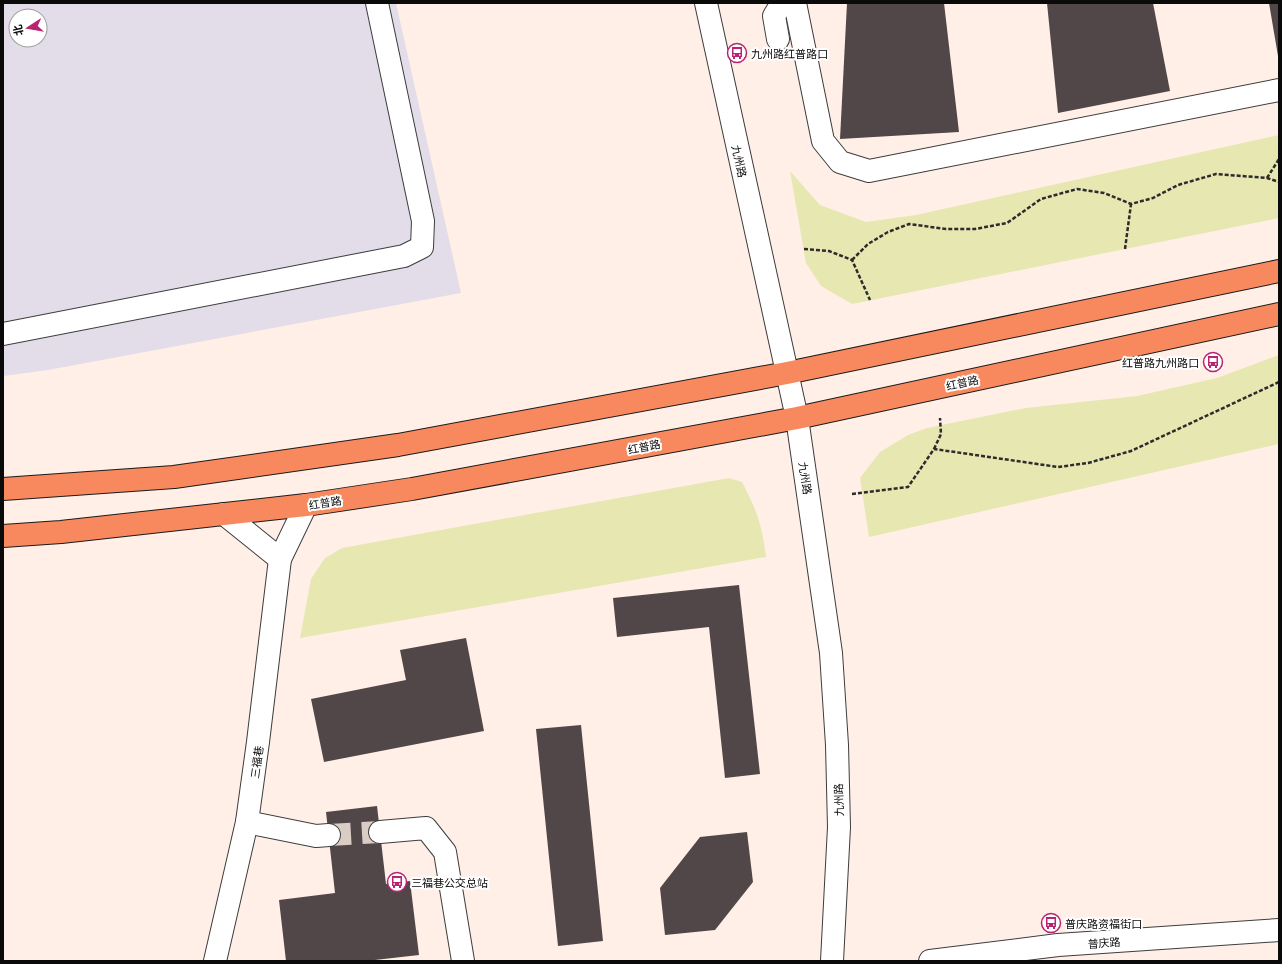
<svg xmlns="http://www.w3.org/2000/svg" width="1282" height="964" viewBox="0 0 1282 964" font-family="Georgia,'Noto Sans SC',serif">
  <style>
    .industrial { fill: #e2dde9; fill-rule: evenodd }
    .green { fill: #e7e7b2 }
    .building { fill: #524748 }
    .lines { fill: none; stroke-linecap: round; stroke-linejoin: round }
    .minor-tunnel { stroke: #dacdc6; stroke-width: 22; stroke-dasharray: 22 11; stroke-linecap: butt }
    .minor-casing { stroke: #3d3d3d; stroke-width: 24 }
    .major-casing { stroke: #1b1b1b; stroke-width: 24 }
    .path { stroke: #2c2c2c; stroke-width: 2.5; stroke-dasharray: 4 2; stroke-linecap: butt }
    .minor { stroke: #fff; stroke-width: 22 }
    .major { stroke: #f8895e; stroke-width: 22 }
    .labels { text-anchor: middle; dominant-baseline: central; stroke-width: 4; stroke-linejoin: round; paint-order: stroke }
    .poi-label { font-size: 11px; fill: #0a0a0a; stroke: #fff; text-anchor: start }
    .street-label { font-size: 11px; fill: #0a0a0a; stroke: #fff }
  </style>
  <rect width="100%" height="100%" fill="#ffefe7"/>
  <!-- industrial -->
  <path class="industrial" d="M3 3H396L461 293 48 370 3 376ZM16 16H40V40H16Z"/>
  <!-- green -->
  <g class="green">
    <polygon points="1279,135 1279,218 852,304 821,286 806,263 790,171 820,205 866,222 916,215"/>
    <polygon points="1279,355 1279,444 869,537 860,478 880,452 908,435 927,428 1026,408 1137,396 1217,378"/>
    <path d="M729 478 742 482C757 511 762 525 766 557L300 638 311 579 325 558 342 548Z"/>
  </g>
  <!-- building -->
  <g class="building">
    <polygon points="847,3 944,3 959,132 840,139"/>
    <polygon points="1047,3 1153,3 1170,91 1058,113"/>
    <polygon points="1269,3 1279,3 1279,55 1278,56"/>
    <polygon points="739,585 760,774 725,778 709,627 617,637 613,598"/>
    <polygon points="466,638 484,731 324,762 311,699 406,680 400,650"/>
    <polygon points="581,725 603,941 558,946 536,729"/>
    <polygon points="377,806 386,884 410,881 419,955 366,961 286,961 279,900 335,893 326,812"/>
    <polygon points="747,832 753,882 715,930 665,935 660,888 700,837"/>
  </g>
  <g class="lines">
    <!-- minor-tunnel -->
    <polyline class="minor-tunnel" points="329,835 380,832"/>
    <defs>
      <g id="minor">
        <polyline points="706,3 797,418 831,653 837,745 839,827 832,961"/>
        <polyline points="795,3 823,141 840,162 869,171 1279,90"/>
        <polyline points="778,39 774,16 782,3"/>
        <polyline points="3,334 404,256 422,247 423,221 377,3"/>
        <polyline points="224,514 280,559"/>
        <polyline points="247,822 316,836 329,835"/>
        <polyline points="380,832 426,828 445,852 463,961"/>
        <polyline points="215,961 247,822 258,742 280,559 306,505"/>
        <polyline points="930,961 1058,945 1279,930"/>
      </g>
      <g id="major">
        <polyline points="3,489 174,477 398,445 787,373 1279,271"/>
        <polyline points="3,536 61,532 306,505 412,489 797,418 1279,314"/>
      </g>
    </defs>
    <!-- minor casing -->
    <use href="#minor" class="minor-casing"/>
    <!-- major casing -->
    <use href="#major" class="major-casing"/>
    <!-- path -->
    <g class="path">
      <polyline points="1267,178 1279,159"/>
      <polyline points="804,249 829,251 852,260 870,300"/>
      <polyline points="1125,249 1131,204"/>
      <polyline points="852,260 868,244 888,232 909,224 946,229 975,229 1007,223 1041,199 1077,189 1104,193 1131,204 1153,198 1178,185 1216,174 1267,178 1279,182"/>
      <polyline points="934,449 941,434 940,418"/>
      <polyline points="852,494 908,487 934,449 1058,467 1088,463 1131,451 1279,382"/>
    </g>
    <!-- minor -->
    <use href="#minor" class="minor"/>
    <!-- major -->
    <use href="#major" class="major"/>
  </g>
  <!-- icons -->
  <defs>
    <symbol id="bus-ring" viewBox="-11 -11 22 22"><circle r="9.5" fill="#fff" stroke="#b72572" stroke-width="1.5"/><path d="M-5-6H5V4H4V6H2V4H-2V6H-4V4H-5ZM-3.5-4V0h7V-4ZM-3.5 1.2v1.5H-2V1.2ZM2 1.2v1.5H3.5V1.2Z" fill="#b72572"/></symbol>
  </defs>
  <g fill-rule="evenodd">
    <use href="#bus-ring" x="726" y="42" width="22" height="22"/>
    <use href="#bus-ring" x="1202" y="351" width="22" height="22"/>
    <use href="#bus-ring" x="386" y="871" width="22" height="22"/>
    <use href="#bus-ring" x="1040" y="912" width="22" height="22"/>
  </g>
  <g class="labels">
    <!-- poi labels -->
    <g class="poi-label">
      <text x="751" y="53">九州路红普路口</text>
      <text x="1199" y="362" text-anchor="end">红普路九州路口</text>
      <text x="411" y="882">三福巷公交总站</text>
      <text x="1065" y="923">普庆路资福街口</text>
    </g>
    <!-- street labels -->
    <g class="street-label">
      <text transform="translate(740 161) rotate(77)">九州路</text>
      <text transform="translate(962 382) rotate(-12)">红普路</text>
      <text transform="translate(644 446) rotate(-11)">红普路</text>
      <text transform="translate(806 478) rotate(81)">九州路</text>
      <text transform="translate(325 502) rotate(-9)">红普路</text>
      <text transform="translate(256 762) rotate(-82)">三福巷</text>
      <text transform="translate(838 800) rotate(-92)">九州路</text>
      <text transform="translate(1104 942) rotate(-4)">普庆路</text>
    </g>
  </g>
  <!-- border -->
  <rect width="1282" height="964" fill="none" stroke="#0a0a0a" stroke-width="8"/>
  <!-- north arrow -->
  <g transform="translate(28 28) rotate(258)"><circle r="19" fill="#ffffff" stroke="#9d9d9d"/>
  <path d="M0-3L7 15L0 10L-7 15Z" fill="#b72572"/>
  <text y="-6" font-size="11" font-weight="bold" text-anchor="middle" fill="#0a0a0a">北</text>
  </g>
</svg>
